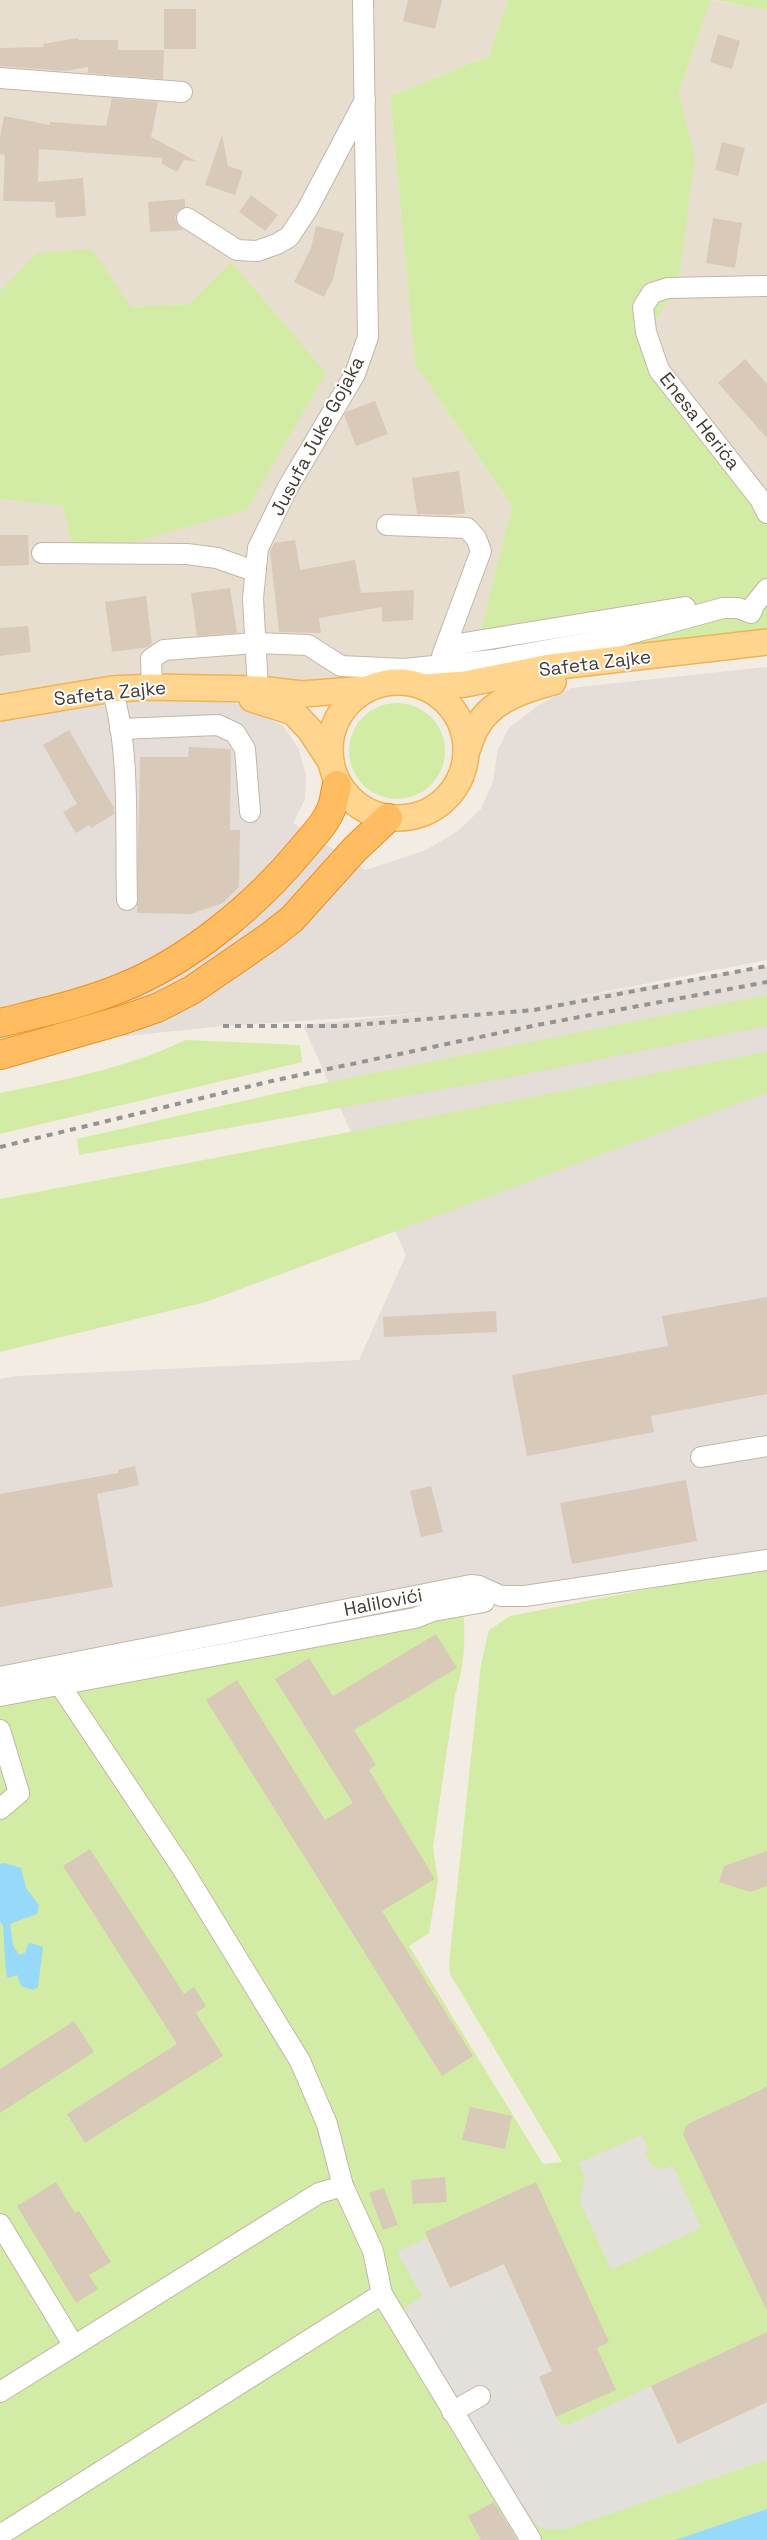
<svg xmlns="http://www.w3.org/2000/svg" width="767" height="2540" viewBox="0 0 767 2540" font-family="'Space Grotesk',sans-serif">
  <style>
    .residential { fill: #e8decf }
    .industrial { fill: #e5ddd7 }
    .green { fill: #d3eca5 }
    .parking { fill: #e3dfdb }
    .water { fill: #96d9f8 }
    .building { fill: #d9c9b9 }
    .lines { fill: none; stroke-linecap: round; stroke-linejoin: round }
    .minor-casing { stroke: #c2b6a7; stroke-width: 22 }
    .major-casing { stroke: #f0b253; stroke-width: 28 }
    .highway-casing { stroke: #ed8f21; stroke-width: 30 }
    .minor { stroke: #fff; stroke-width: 20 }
    .major { stroke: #ffd58f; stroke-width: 25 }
    .highway { stroke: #ffbc61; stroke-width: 28 }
    .rail { stroke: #939393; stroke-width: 4; stroke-dasharray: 6 6; stroke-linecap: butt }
    .labels { text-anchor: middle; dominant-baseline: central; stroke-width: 4; stroke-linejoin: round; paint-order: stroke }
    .street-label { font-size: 19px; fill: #453c32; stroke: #fff }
  </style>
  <rect width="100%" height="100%" fill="#f3ece2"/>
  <!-- residential -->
  <g class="residential">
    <polygon points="0,0 508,0 489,56 390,96 415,364 512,506 470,675 424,687 405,682 386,683 367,689 0,708 0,499 63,506 75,559 232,262 189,304 131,307 0,292"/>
    <polygon points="711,0 767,10 767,512 663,374 655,321 678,286 694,156 679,93"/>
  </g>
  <!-- industrial -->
  <polygon class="industrial" points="767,667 767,960 567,999 767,966 767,1561 0,1677 0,1379 16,1376 359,1360 406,1255 303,1025 424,1013 223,1026 127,1036 0,1018 0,708 68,695 199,699 240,704 260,712 265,717 283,726 299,749 306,776 305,799 293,823 365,870 424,851 458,831 481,809 493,781 498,749 509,728 539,705 571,688"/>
  <!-- green -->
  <g class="green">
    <polygon points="508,0 711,0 679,93 695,156 678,286 655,321 663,374 767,512 767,631 470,675 512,506 415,364 390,96 489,56"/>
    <polygon points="714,0 767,0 767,10"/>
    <polygon points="92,249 131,307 189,304 231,262 326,373 247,510 75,559 63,506 0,499 0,292 37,253"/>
    <circle cx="397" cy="751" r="48"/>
    <polygon points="767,995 767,1026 495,1080 79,1155 77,1139 309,1086"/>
    <path d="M186 1040 300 1045 302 1062 0 1134V1093C63 1080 127 1068 186 1040Z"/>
    <polygon points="767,1052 767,1093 206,1302 0,1352 0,1199"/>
    <path d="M767 1566V2509L675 2540H0V1682L462 1597C466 1631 466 1662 455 1695L433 1847 438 1881 429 1933 409 1946 543 2164 562 2162 450 1974 449 1963 481 1664 489 1630 510 1616Z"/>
  </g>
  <!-- parking -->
  <g class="parking">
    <polygon points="642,2135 649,2151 644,2153 653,2166 662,2170 673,2165 701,2228 611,2270 580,2202 585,2177 578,2163"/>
    <polygon points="427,2238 450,2288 504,2264 553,2371 539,2377 560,2424 568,2425 651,2386 678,2444 767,2402 767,2460 566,2529 551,2530 540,2527 523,2512 402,2310 422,2296 397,2252"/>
  </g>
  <!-- water -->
  <g class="water">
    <path d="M5 1863 21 1868 26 1888 39 1905 37 1914 10 1924 13 1945 19 1955 25 1953 28 1944 31 1943 43 1947 38 1987 33 1990 21 1986 17 1975 8 1978C5 1975 4 1934 3 1925L0 1922V1864Z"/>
    <polygon points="767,2509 767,2540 675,2540"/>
  </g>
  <!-- building -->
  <g class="building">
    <polygon points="408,0 442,0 435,29 403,21"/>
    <rect x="164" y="9" width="32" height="40"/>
    <polygon points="718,34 740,41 732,69 710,62"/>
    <polygon points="78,38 79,40 118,40 118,50 164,50 163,79 88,73 88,67 65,71 0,66 0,48 44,47 43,44"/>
    <polygon points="112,98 158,102 151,137 196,161 184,160 177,172 162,164 162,158 39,149 38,182 83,178 86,216 56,218 55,202 3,201 5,155 0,154 0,137 4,116 50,125 50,122 106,126"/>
    <polygon points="222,135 228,166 243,171 235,195 205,185"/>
    <polygon points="722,142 745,148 738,176 715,170"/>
    <polygon points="251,195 278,215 265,231 239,212"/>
    <polygon points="185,199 185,207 177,211 175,217 177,224 183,230 150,232 148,202"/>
    <polygon points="713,218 742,223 735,268 706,263"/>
    <polygon points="316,226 344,233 333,279 324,297 294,282 311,248"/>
    <polygon points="745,359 767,384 767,438 718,383"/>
    <polygon points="375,401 388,434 356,446 344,415 346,412"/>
    <polygon points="459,471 465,513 450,515 417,514 412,478"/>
    <polygon points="0,535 28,535 29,565 0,566"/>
    <polygon points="295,540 300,570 355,560 361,593 414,590 413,620 382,622 382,607 319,618 321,633 279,632 270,551 274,543"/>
    <polygon points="230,588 237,633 197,636 191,593"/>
    <polygon points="146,596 152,644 148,647 112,652 105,602"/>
    <polygon points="28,626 31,652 0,656 0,628"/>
    <polygon points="69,730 114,808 114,814 91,828 89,825 76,833 63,812 77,804 43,745"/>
    <polygon points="189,747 231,749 230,830 240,830 239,887 223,903 191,914 137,913 140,757 188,757"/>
    <polygon points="767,1297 767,1394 651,1416 654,1432 527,1456 512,1375 668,1346 662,1316"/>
    <polygon points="496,1311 497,1332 384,1337 383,1317"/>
    <polygon points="135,1466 139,1485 97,1494 113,1587 0,1607 0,1494 118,1473 118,1470"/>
    <polygon points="686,1480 697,1541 572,1564 560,1503"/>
    <polygon points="431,1486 443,1532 421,1537 410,1491"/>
    <polygon points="436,1634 457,1668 354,1730 376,1765 369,1770 435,1879 382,1911 473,2056 442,2076 206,1700 237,1680 325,1820 353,1803 275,1679 309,1658 333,1696"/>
    <polygon points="90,1849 184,1994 194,1987 206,2006 196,2013 223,2056 85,2143 67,2114 177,2044 63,1866"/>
    <polygon points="767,1851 767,1886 750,1892 719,1882 724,1866"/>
    <polygon points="74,2021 94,2052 0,2113 0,2069"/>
    <polygon points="767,2087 767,2311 683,2134 686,2126 690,2123"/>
    <polygon points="470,2107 512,2116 505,2149 462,2140"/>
    <polygon points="445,2177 447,2202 413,2204 411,2180"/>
    <polygon points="56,2182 75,2213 79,2211 111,2262 89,2275 98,2289 76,2303 17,2206"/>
    <polygon points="536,2182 609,2342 597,2348 616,2390 556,2417 539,2377 552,2371 504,2264 450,2288 425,2232"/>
    <polygon points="384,2188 398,2225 383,2230 369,2193"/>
    <polygon points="767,2332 767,2402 678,2444 651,2386"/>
    <polygon points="494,2502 513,2533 517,2540 481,2540 468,2516"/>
  </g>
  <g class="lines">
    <defs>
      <g id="minor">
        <polyline points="0,78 182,92"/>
        <polyline points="187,218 237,250 257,251 277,244 289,237 307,210 365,100"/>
        <polyline points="767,286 668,288 652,293 643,307 646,332 659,370 760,499 767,513"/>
        <polyline points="387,525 467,528 476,538 481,551 442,656"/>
        <polyline points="42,553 187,554 217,558 254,571"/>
        <polyline points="446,646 685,607"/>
        <polyline points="393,682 404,669 493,660 614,638 723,608 738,608 751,613 754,605 767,589"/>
        <polyline points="152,687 151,659 164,650 256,643 308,645 341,666 404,669"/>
        <path d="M112 689C131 751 125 835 127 900"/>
        <polyline points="258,689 253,598 258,548 288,487 355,374 368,337 363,0"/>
        <polyline points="120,729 218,725 235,733 245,749 250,812"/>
        <polyline points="701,1457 767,1446"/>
        <polyline points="0,1677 471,1585 479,1586 501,1596 525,1596 767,1560"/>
        <polyline points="60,1685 182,1868 300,2061 327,2124 343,2186 373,2251 382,2294 531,2540"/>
        <polyline points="0,1696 415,1618 433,1611 484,1602"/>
        <polyline points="0,1730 19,1793 0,1809"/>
        <polyline points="0,2224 74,2346"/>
        <polyline points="0,2392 319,2193 343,2186"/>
        <polyline points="452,2412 480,2396"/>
        <polyline points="0,2535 382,2294"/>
      </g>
      <g id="major">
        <circle cx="398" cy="750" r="68"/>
        <polyline points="424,687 465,684 550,667 767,642"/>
        <polyline points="252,699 293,712 310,730 331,762"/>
        <polyline points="0,708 112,689 152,687 258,689 302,694 367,689"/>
        <path d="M466 753C470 744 472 733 478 725 493 699 527 689 553 682"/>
      </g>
      <g id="highway">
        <path d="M0 1023C40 1013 82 1004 121 988 189 961 257 904 303 848 314 835 326 823 332 807 334 801 335 793 337 785"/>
        <polyline points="0,1055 122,1020 157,1008 192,990 269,937 292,919 355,849 388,818"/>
      </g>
    </defs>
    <!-- minor casing -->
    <use href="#minor" class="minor-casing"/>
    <!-- major casing -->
    <use href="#major" class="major-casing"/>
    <!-- highway casing -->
    <use href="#highway" class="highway-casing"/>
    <!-- minor -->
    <use href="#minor" class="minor"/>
    <!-- major -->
    <use href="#major" class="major"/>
    <!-- highway -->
    <use href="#highway" class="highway"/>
    <!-- rail -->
    <g class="rail">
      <polyline points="223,1026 344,1026 534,1010 767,966"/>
      <polyline points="0,1147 276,1080 537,1025 767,982"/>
    </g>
  </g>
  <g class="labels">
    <!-- street labels -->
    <g class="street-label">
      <text transform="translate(700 421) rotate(52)">Enesa Herića</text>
      <text transform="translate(317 436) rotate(-62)">Jusufa Juke Gojaka</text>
      <text transform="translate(595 663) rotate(-7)">Safeta Zajke</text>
      <text transform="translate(110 693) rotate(-6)">Safeta Zajke</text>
      <text transform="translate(383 1602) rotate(-11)">Halilovići</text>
    </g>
  </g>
</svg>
